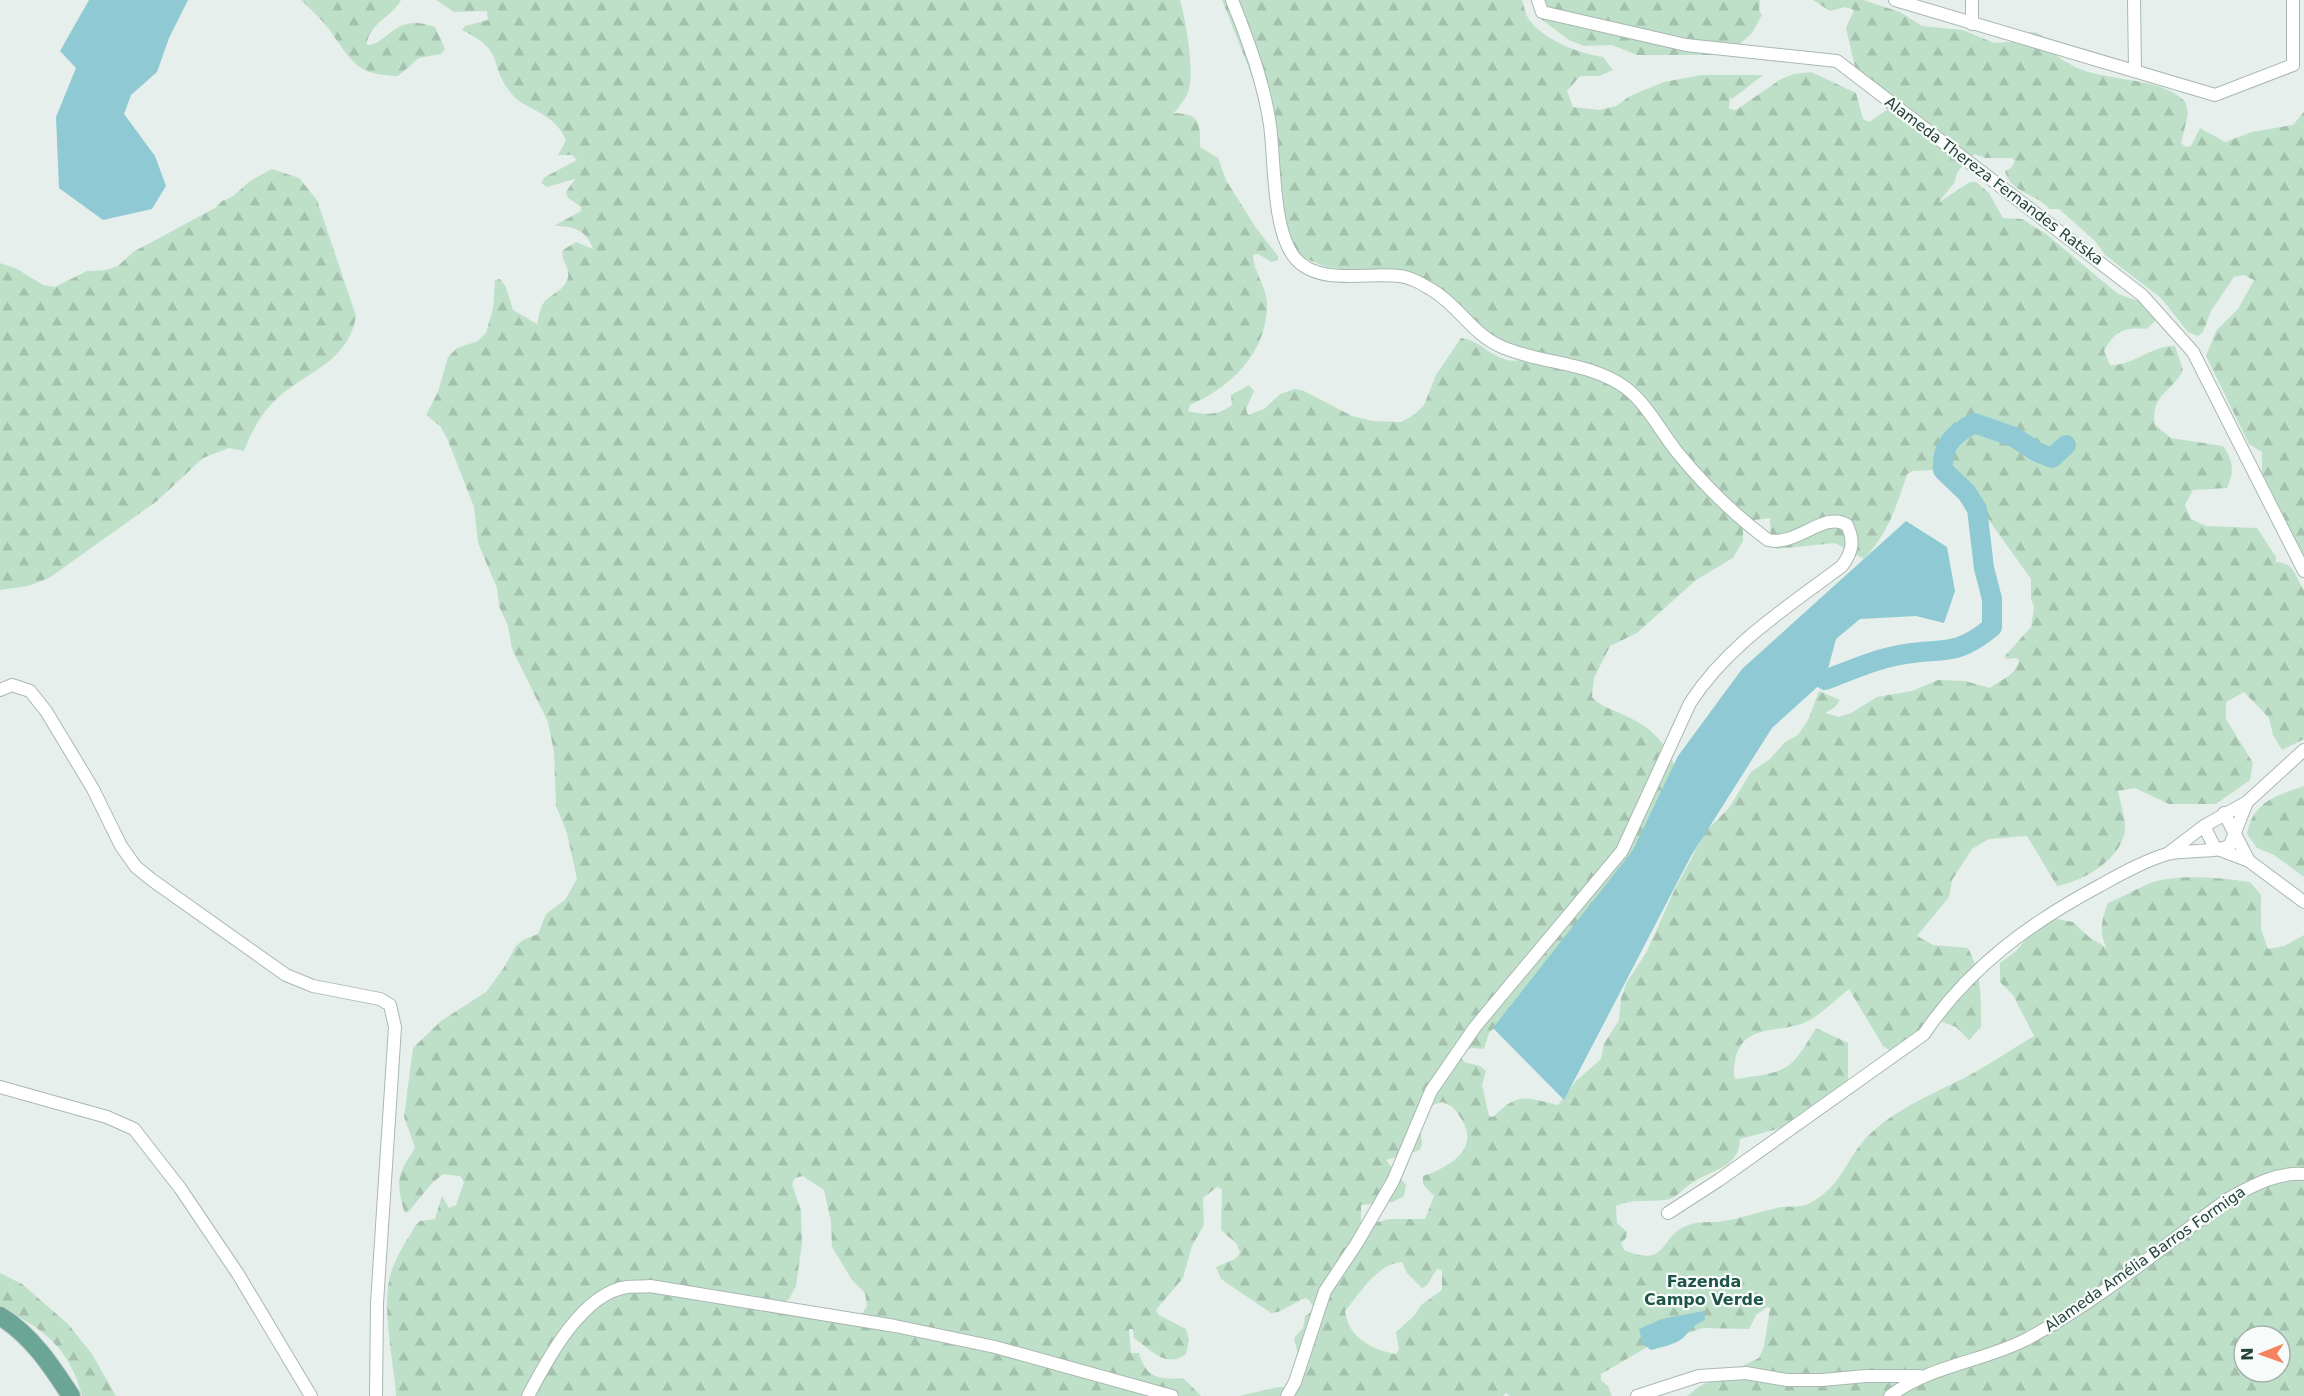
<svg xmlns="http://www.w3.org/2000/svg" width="2304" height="1396" viewBox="0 0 2304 1396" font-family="'DejaVu Sans',sans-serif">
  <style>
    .forest { fill: url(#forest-firs); fill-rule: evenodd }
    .water { fill: #8ec9d4 }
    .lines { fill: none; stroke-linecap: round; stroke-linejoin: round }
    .river { stroke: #8ec9d4; stroke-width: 20 }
    .minor-casing { stroke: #a8b8b2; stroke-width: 14 }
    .primary-casing { stroke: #c2cac8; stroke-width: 20 }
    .minor { stroke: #fff; stroke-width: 12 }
    .primary { stroke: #6aa596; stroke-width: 18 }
    .labels { text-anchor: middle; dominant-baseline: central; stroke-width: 4.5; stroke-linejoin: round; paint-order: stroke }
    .street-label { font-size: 15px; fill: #24423a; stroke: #f7fbf9 }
    .neighbourhood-label { font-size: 16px; font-weight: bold; fill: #1f5548; stroke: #f7fbf9 }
  </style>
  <defs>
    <pattern id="forest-firs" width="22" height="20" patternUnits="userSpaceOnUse" patternTransform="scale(1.5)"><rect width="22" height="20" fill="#bfe0c8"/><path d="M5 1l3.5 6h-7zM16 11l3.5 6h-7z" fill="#a4c1ad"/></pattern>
  </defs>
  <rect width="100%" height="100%" fill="#e6efeb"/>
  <!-- forest -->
  <g class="forest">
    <path d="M301 0H401C393 16 367 25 367 45 389 45 393 12 435 27L445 49 441 54 419 58 398 76C357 75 352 62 331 32 323 20 311 10 301 0Z"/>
    <path d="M436 0H1180C1186 20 1194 68 1189 89 1187 98 1180 105 1174 113 1201 114 1200 123 1200 147L1218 158 1226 180 1256 228 1278 256 1277 260 1272 262 1258 254 1253 255C1253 271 1267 287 1267 304 1268 351 1231 388 1190 405L1188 411C1205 415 1218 416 1232 405L1231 395 1249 385 1254 391 1246 409 1248 415 1264 409 1280 394 1295 389 1304 391 1352 416 1373 421 1401 422 1414 415 1424 405 1436 375 1461 338C1482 339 1494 365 1521 360L1480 329 1429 280 1326 267 1302 257 1287 241 1265 109 1222 0H1522C1524 6 1525 13 1528 18 1541 39 1580 54 1603 57L1613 70 1599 76H1580L1567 91 1573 107 1600 110 1616 106 1630 96 1664 82 1701 75H1763L1732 99 1730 97 1729 109 1736 110 1781 79 1794 74 1811 72 1856 93 1863 119 1869 122 1887 110 1884 101 1862 79 1855 67 1846 28 1854 10 1845 7 1830 11 1813 0H1863L1900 12 1922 26 1963 30 1994 43 2021 41 2029 32C2046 32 2046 42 2055 53 2058 58 2065 61 2070 64 2099 83 2164 75 2186 103L2188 114 2181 143 2186 147 2191 146 2200 128 2225 142 2252 132 2293 125 2304 112V559L2262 473V452L2249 444 2206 356 2216 331 2238 309 2254 280 2244 275 2234 277 2211 311 2203 332 2198 336 2188 332 2161 298 2105 255 2095 241 2059 209H2049C2037 193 2011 194 2005 171L2011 168 2015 161 2012 158H1986L1974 154 1958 171 1954 183 1938 203 1970 182H1976L1989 193 2003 218 2022 219 2046 234 2118 294 2145 303 2158 319 2146 329C2124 327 2115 331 2104 351L2110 365C2137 365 2149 346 2175 346L2183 370C2172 393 2150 394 2155 425L2171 438 2223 446C2234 461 2234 472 2227 488L2193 490 2185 505 2191 519 2206 526 2257 528 2276 557V562C2296 563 2294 576 2304 590V739L2282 750 2273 735 2269 718 2244 692 2226 702V719L2253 763 2250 780 2216 804H2169L2135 788 2118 791C2120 802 2124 813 2125 824 2127 856 2085 881 2057 886L2027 836 1989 839 1972 849 1952 880 1949 897 1917 936 1933 945 1968 948C1982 974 1981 998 1981 1027L1969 1040 1956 1027 1940 1021 1899 1056 1883 1046 1849 989C1836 999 1820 1016 1804 1023 1780 1033 1741 1023 1735 1061 1734 1067 1733 1073 1735 1079 1787 1071 1789 1074 1816 1028L1848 1043V1082L1788 1126 1740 1139C1740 1167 1712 1170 1695 1181 1687 1185 1680 1194 1672 1198 1656 1204 1635 1197 1616 1206L1617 1223 1627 1232 1626 1238 1621 1243 1624 1250C1671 1270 1657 1233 1692 1224 1702 1221 1713 1223 1724 1221 1743 1218 1761 1211 1781 1207 1789 1206 1800 1208 1808 1204 1844 1186 1844 1159 1870 1134 1897 1108 1935 1093 1968 1076 1990 1064 2012 1049 2034 1036L2013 995 2000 982V963L2016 951 2041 922 2057 919 2073 922 2089 937 2107 948C2098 933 2102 919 2108 903 2123 897 2137 888 2151 883 2177 873 2224 878 2250 882L2261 895V929L2268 949 2284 946 2304 935V1396H1687L1700 1386 1759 1358 1764 1346 1770 1308 1767 1307 1756 1315 1749 1329 1703 1328 1649 1346 1601 1374V1380L1608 1386 1612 1396H1510L1506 1393 1503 1396H1239L1279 1387H1295L1302 1371 1294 1338 1303 1328 1305 1316 1315 1310 1309 1300 1305 1298 1278 1312 1271 1313 1221 1279 1216 1267 1235 1259 1240 1253 1237 1244 1221 1230 1222 1189 1217 1187 1203 1198 1204 1225 1192 1246 1183 1278 1156 1310 1159 1315 1186 1329 1189 1340 1186 1354C1166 1369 1151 1350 1134 1338L1133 1329H1129L1131 1353H1139C1146 1378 1159 1380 1183 1378L1201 1396H396C394 1359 379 1302 393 1267 398 1253 408 1239 415 1226L420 1221 435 1219 442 1196 449 1208 456 1205 464 1182 460 1176 443 1174 432 1183 410 1210 406 1213 404 1211C400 1196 396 1182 403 1168 406 1160 412 1155 415 1147L404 1117 413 1048 441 1021 486 992 503 969 516 946 523 940 538 934 546 914 565 900 577 879 567 833 556 806 554 752 548 722 512 649 508 626 499 606 497 588 478 543 474 507 447 438 440 426 426 415 438 392 448 357 457 348 478 341 486 333 493 309 495 280 500 279 506 287 513 310 537 324C539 317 540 306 545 301 553 293 566 289 568 277 570 267 560 260 563 250L576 242 593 249C586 229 573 226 554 226L581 211V207L568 198 566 192 575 179 547 187 541 183 545 177 577 160 572 155H558L566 140C552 109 525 112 511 93 487 63 507 52 462 30L465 26 488 20 487 11 454 12ZM1933 470 1950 478 1976 502 2031 579V598L2034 607 2031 627 2004 657 2007 659 2016 658 2019 660C2016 676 2001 679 1990 688L1965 681 1938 680 1912 691 1877 697 1851 713 1839 717 1825 713 1835 707 1840 700 1819 691 1808 720 1798 735 1785 742 1770 759 1751 772 1729 808 1706 831 1675 889 1646 953 1627 982 1621 998 1619 1020 1604 1044 1601 1059 1576 1081 1558 1105C1526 1098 1519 1091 1493 1117L1489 1116 1482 1085 1486 1071 1480 1066 1464 1062 1459 1054 1472 1048 1484 1049 1489 1033 1493 1029 1512 1030 1681 789C1674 753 1659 730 1624 715 1612 709 1601 707 1592 697L1594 678 1610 646 1637 633 1696 580 1733 558 1743 541V526L1746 521 1770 518 1771 541 1776 549 1835 543 1864 559C1887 535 1897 506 1907 474L1913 471ZM1442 1102C1453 1106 1456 1110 1462 1120 1480 1150 1448 1168 1423 1176V1184L1434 1196 1425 1219H1389L1361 1227V1205L1393 1202 1404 1196 1406 1185 1386 1160 1420 1150 1422 1144 1420 1123 1427 1107ZM803 1176 824 1190 831 1222 832 1247 852 1280 865 1293 867 1306 859 1318 779 1311 769 1313V1310L789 1299 796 1286 802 1243 801 1211 792 1184 795 1178ZM1402 1262 1407 1273 1422 1288 1427 1285 1437 1269 1442 1270V1290L1421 1305 1414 1316 1396 1332 1399 1349 1396 1354C1372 1350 1348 1337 1345 1311 1361 1292 1377 1264 1402 1262ZM2244 1336H2280V1372H2244Z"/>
    <polygon points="1535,0 1760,0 1759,10 1762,15 1752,33 1740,44 1711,55 1637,55 1612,45 1584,46 1569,40 1541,19"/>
    <path d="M272 169 299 178 317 200 356 316C349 358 316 368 286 391 265 407 253 427 244 451L229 448 203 458 157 501 49 578 28 586 0 590V263L17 269 43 285 55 287 87 271 106 270 118 266 133 252 215 208 222 201 232 197 250 181Z"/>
    <path d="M2304 786V877L2274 855 2257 848 2247 834C2253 802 2275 796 2304 786Z"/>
    <path d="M0 1273 22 1284 68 1324 92 1354 116 1396H82C71 1350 42 1326 0 1308Z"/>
  </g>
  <!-- water -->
  <g class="water">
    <polygon points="89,0 188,0 169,38 157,72 131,95 124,114 155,156 166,186 152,209 103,220 59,188 56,117 76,68 60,51"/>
    <polygon points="1906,521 1947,547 1955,591 1944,623 1916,616 1860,619 1836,639 1825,680 1772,728 1691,856 1564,1100 1493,1028 1633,850 1678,756 1742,669"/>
    <path d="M1704 1311 1705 1320C1693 1325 1692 1329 1683 1338 1674 1345 1662 1347 1651 1350L1643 1344 1639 1329 1662 1319Z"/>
  </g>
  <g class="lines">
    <!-- river -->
    <path class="river" d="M1825 680C1851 670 1878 658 1905 654 1946 648 1957 656 1992 627V599L1984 568 1977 509 1967 493 1943 470C1941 445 1954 434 1974 423L2014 437 2037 452 2052 458 2066 445"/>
    <defs>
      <g id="minor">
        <path d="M1232 0C1248 40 1264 83 1270 125 1275 161 1272 230 1295 258 1318 286 1368 272 1399 276 1411 277 1422 284 1432 290 1458 305 1473 335 1502 347 1541 364 1591 362 1626 388 1648 405 1660 431 1677 452 1704 485 1733 514 1768 540 1796 547 1825 510 1847 525 1855 542 1852 552 1842 566 1788 607 1728 644 1690 703L1622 851 1475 1027 1431 1091 1393 1181 1357 1243 1325 1291 1295 1382 1287 1396"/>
        <polyline points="1538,0 1542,12 1686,45 1837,61 2142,295 2193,352 2304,571"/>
        <polyline points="1895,0 2215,95 2293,65 2293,0"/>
        <polyline points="1972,0 1972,24"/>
        <polyline points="2134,0 2135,71"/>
        <polyline points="0,690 12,685 30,691 46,711 93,789 121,846 136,867 152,880 286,975 313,986 380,999 390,1005 395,1027 377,1303 376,1396"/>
        <polyline points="2224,813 2249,861"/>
        <polyline points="2204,826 2215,848 2249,861 2304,902"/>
        <polyline points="2170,852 2204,826 2247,802 2304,750"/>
        <polyline points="0,1087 107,1117 134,1129 180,1188 238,1274 311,1396"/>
        <path d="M1668 1213 1719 1180 1924 1034C1968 968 2031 922 2101 885 2122 873 2144 861 2167 854 2184 849 2217 854 2230 845L2247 802"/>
        <path d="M528 1396C547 1360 582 1293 627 1287 634 1286 643 1287 650 1286L895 1326 995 1347 1172 1396"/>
        <polyline points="1637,1396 1699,1376 1746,1373 1787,1380 1822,1380 1866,1376 1920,1376"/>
        <path d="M1890 1396C1929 1366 1981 1362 2025 1340 2097 1302 2162 1247 2228 1199 2252 1186 2276 1172 2304 1174"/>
      </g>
      <path id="primary" d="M0 1316C31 1335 51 1365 71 1396"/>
    </defs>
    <!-- minor casing -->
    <use href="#minor" class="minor-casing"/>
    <!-- primary casing -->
    <use href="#primary" class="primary-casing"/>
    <!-- minor -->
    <use href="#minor" class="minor"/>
    <!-- primary -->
    <use href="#primary" class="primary"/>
  </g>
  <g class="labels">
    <!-- street labels -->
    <g class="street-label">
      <text transform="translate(1994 181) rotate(37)">Alameda Thereza Fernandes Ratska</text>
      <text transform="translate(2145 1259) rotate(-35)">Alameda Amélia Barros Formiga</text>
    </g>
    <!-- neighbourhood labels -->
    <g class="neighbourhood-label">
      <text x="1704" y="1281">Fazenda<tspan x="1704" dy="18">Campo Verde</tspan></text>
    </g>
  </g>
  <!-- north arrow -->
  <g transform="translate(2262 1354) rotate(269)"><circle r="28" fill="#f7fbf9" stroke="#a3b1ad" stroke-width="1.5"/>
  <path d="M0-4.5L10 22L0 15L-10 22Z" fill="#f4845f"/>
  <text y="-9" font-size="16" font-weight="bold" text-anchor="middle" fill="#24423a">N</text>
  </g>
</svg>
